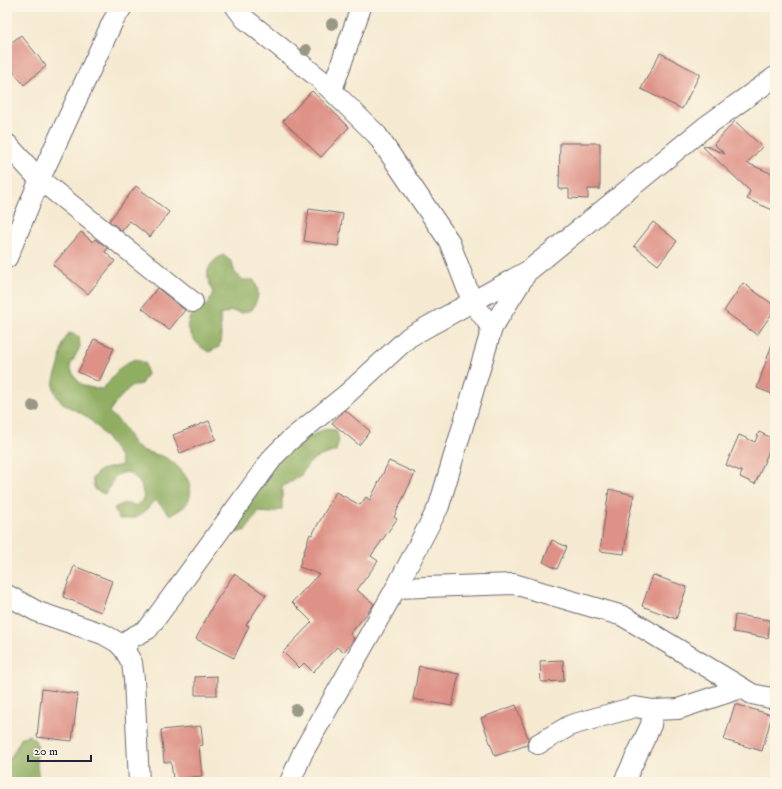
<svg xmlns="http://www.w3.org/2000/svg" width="782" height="789" viewBox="0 0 782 789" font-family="'IM FELL DW Pica',serif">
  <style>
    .forest { fill: #90ae62; stroke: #59684e }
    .building { fill: #de9186 }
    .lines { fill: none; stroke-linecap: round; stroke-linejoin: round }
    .minor-casing { stroke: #6c6870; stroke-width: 22 }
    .minor { stroke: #fff; stroke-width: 20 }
    .tree { fill: #999887 }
  </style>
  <rect width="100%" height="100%" fill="#fcf5e5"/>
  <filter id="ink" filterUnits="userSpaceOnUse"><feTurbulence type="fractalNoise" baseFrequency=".025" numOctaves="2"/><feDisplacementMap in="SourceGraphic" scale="8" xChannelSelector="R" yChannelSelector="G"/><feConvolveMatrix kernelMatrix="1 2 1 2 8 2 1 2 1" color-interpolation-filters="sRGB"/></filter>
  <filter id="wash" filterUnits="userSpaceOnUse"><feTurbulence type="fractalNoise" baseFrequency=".012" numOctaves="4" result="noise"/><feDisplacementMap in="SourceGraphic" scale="16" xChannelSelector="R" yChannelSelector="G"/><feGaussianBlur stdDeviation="0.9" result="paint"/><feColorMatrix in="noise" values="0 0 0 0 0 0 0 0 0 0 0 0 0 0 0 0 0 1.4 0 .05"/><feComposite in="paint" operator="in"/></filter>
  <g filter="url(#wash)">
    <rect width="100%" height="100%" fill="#f5ead1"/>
    <!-- forest -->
    <g class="forest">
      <path d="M223 255 232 262 235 273 243 280H254C260 293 259 297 252 310L242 313 231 311 220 315 221 337 219 347 209 352C196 345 193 339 187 326L190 317 198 309 208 304 213 293C205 275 204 265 223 255Z"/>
      <path d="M69 333 79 336 80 347 70 366C76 384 84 388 102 389 117 376 115 367 135 359L145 363 147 374 141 384 130 387 115 403 109 412C114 417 121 422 124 428 129 434 130 441 136 446 145 454 158 453 168 459 192 475 203 502 170 515L155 500C141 515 142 519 119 519L114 508 124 503 135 506 144 499C142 484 140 479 127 472L116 475 105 494 95 490 92 479 100 470 122 465C121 461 120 457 118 454 111 444 97 425 88 418 76 408 58 407 54 389 52 379 57 373 59 365 62 351 60 345 69 333Z"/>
      <polygon points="325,429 336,430 339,440 336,451 315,458 307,466 301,475 282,487 282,509 271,513 259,512 246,530 236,533 229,524 275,459 304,439"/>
      <polygon points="29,735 35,740 38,747 36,755 39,782 7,782 7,760 10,759 22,737"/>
    </g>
    <g id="blocks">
      <!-- building -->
      <g class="building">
        <polygon points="21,35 46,66 24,85 7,64 7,46"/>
        <polygon points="660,53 700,74 682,109 641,89"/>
        <polygon points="312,91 349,127 321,157 283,121"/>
        <polygon points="735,121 762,147 747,163 775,175 775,211 747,199 750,191 703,147 704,145 725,154 714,144"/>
        <polygon points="560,143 600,143 600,189 588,189 588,199 569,198 569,189 559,189"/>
        <polygon points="136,186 169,212 150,237 130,221 122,231 109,221"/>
        <polygon points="309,209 343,214 338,246 304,241"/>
        <polygon points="653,222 677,241 658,265 634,246"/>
        <polygon points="81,232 93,242 95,239 108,248 105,252 115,261 88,294 53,265"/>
        <polygon points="743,283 775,306 775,309 757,335 724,311"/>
        <polygon points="157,288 185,310 169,330 142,308"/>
        <polygon points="94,339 114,348 99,382 78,372"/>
        <polygon points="772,344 775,344 775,395 757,388"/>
        <polygon points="345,410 370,431 359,445 332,423"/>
        <polygon points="209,421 216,439 180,453 173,435"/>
        <polygon points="759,432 774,439 755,484 740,477 742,472 726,465 739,435 755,442"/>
        <polygon points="389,461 415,473 394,517 397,519 371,556 378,561 357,590 374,604 370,610 350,634 354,639 351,644 343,652 337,647 313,672 304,663 299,668 283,652 312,622 292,602 319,574 299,567 310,534 312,535 336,492 360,505 366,497 370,500"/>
        <polygon points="609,489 634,495 626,531 627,531 624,554 600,551"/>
        <polygon points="552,540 567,547 557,569 543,562"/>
        <polygon points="74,566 112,581 101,612 63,597"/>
        <polygon points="234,574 266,595 246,625 249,626 234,658 196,639 212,607"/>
        <polygon points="653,575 687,587 676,619 642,606"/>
        <polygon points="735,615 770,620 768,638 733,632"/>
        <polygon points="563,660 564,681 541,682 540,661"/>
        <polygon points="419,666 459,674 452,706 413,699"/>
        <polygon points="217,676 217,695 195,695 195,677"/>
        <polygon points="42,689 78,694 72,741 37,737"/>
        <polygon points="735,704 772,715 762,751 724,740"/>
        <polygon points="516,705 528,738 527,745 495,756 481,718"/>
        <polygon points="201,726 203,745 199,746 202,776 173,779 171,762 164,762 161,730"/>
      </g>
    </g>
  </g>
  <g filter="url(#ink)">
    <use href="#blocks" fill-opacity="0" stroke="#6c6870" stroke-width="1"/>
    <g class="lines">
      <defs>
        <g id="minor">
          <polyline points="236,7 245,19 320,79 377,135 449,241 472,301 492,328"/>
          <polyline points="332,90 361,7"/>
          <polyline points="7,144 39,179 193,302"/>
          <polyline points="7,258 43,172 113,21 122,7"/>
          <polyline points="396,588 514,584 623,616 752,694 775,699"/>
          <polyline points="7,595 38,612 103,634 117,642 124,649 132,663 134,679 139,782"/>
          <polyline points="124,649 131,638 148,629 274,456 289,441 348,393 409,337 526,272"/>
          <polyline points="538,744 571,725 635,707 653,710"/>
          <polyline points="290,782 303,752 396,588 439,506 492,328 527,272 705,127 775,77"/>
          <polyline points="624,782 651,725 653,710 678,709 741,688"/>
        </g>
      </defs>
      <!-- minor casing -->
      <use href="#minor" class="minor-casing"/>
      <!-- minor -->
      <use href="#minor" class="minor"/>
    </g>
    <!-- trees -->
    <g class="tree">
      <circle cx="332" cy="24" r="6"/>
      <circle cx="306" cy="50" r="6"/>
      <circle cx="33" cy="406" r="6"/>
      <circle cx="296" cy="710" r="6"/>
    </g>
  </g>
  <!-- margin -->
  <rect width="782" height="789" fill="none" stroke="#fcf5e5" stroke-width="24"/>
  <!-- scale -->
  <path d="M28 755v6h63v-6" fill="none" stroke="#22223b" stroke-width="2"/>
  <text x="34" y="755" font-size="12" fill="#22223b" stroke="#fcf5e5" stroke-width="3" paint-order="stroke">20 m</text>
</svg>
